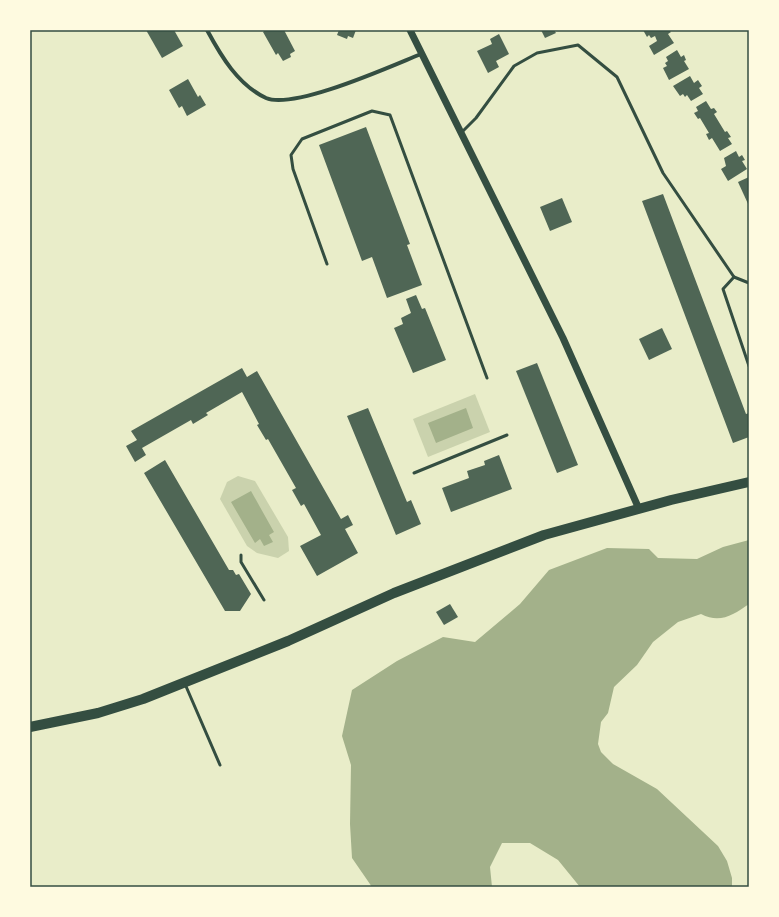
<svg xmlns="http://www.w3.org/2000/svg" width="779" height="917" viewBox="0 0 779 917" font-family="Poppins,sans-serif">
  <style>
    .green { fill: #cad2ad }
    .water { fill: #a3b18a }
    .building { fill: #4f6655 }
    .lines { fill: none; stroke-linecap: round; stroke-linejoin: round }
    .service { stroke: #344e41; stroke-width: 3 }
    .minor { stroke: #344e41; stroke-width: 4 }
    .tertiary { stroke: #344e41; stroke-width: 7 }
    .primary { stroke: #344e41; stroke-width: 10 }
    .neatline { fill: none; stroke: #344e41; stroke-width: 1.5 }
  </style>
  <rect width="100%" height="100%" fill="#e9edc9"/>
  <!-- green -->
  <g class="green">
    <polygon points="475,394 490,432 428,457 413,419"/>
    <polygon points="238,476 255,481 288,537 289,551 278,558 257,553 247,546 220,499 227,482"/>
  </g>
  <!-- water -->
  <g class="water">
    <polygon points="466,408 473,428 436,443 428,423"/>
    <polygon points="251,491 274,532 269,535 273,542 264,546 260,539 255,543 231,502"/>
    <path d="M749 540V604C733 615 720 624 701 614L678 622 653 642 637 665 614 687 608 713 601 722 598 744 601 752 613 764 657 789 718 846 727 861 732 878V887H580L558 860 530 843H502L490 867 492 887H372L352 858 350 824 351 765 342 736 352 690 397 661 443 637 475 642 520 604 549 570 607 548 649 549 658 558 697 559 723 547Z"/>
  </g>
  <!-- building -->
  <g class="building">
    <polygon points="146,30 174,30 183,46 162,58"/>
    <polygon points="265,30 284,30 295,51 290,54 291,57 283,61 278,53 276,55 263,32"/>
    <polygon points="339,30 356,30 353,38 348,36 347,39 337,35"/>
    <polygon points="541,30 554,30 556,33 545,38"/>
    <polygon points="643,30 669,30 671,32 668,34 674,43 654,55 649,46 657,41 655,36 651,38 649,35 647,37"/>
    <polygon points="499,34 509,54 496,61 499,67 488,73 477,51 492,44 490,39"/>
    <polygon points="677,50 681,57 684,55 686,60 684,61 689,69 669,80 663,68 667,66 665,63 668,61 666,57"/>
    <polygon points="690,76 694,83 698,80 702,86 699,88 703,94 691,101 687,95 685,97 683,94 680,96 673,86"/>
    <polygon points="188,79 198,97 200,95 206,105 187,116 182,106 179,108 169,90"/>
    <polygon points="706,101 711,109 714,108 717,112 714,114 725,132 727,131 731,137 728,138 732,144 720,151 712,138 709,140 706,134 709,133 700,118 698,119 694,113 698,111 696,107"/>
    <polygon points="366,127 410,244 407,245 422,285 387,298 372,257 362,261 319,145"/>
    <polygon points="736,151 739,157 742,155 745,160 742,161 747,169 728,181 721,169 726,166 724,158"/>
    <polygon points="749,177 749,206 738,182"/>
    <polygon points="663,194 746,414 749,413 749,437 733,443 642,201"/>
    <polygon points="562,198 572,222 550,231 540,207"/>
    <polygon points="416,295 422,309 425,308 446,360 413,373 394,328 403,324 401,318 411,313 406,299"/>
    <polygon points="662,328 672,349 649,360 639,339"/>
    <polygon points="537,363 578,465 557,473 516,371"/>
    <polygon points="242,368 247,377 257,371 341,519 348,515 353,525 345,529 358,553 317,576 300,546 321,535 304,504 301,506 292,490 296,488 268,439 266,440 257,425 259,424 242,392 206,413 208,415 193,424 191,420 142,448 146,455 135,462 126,446 137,440 131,431"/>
    <polygon points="368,408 407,502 411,500 421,524 396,535 347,416"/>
    <polygon points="499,455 512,489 451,512 442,488 469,478 467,471 485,465 484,461"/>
    <polygon points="165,460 229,570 233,570 236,575 239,574 251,594 240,611 225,611 144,473"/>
    <polygon points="450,604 458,617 444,625 436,612"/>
  </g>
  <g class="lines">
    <!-- service -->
    <g class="service">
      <polyline points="462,132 476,118 514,66 537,53 578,45 617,77 663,173 734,277"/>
      <polyline points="327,264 293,169 291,155 302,139 372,111 390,115 487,378"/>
      <polyline points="749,283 734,277 723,289 749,366"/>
      <polyline points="414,473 507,435"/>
      <polyline points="241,555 241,562 264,600"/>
      <polyline points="185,684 220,765"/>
    </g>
    <!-- minor -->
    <path class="minor" d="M207 30C221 56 238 85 266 98 294 110 391 66 421 54"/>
    <!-- tertiary -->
    <polyline class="tertiary" points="410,30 563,338 639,509"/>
    <!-- primary -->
    <polyline class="primary" points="30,727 98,713 143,699 288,641 394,593 544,535 671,500 749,482"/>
  </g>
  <!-- border -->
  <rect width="779" height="917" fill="none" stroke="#fefae0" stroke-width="62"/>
  <rect x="31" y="31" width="717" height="855" class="neatline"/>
</svg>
